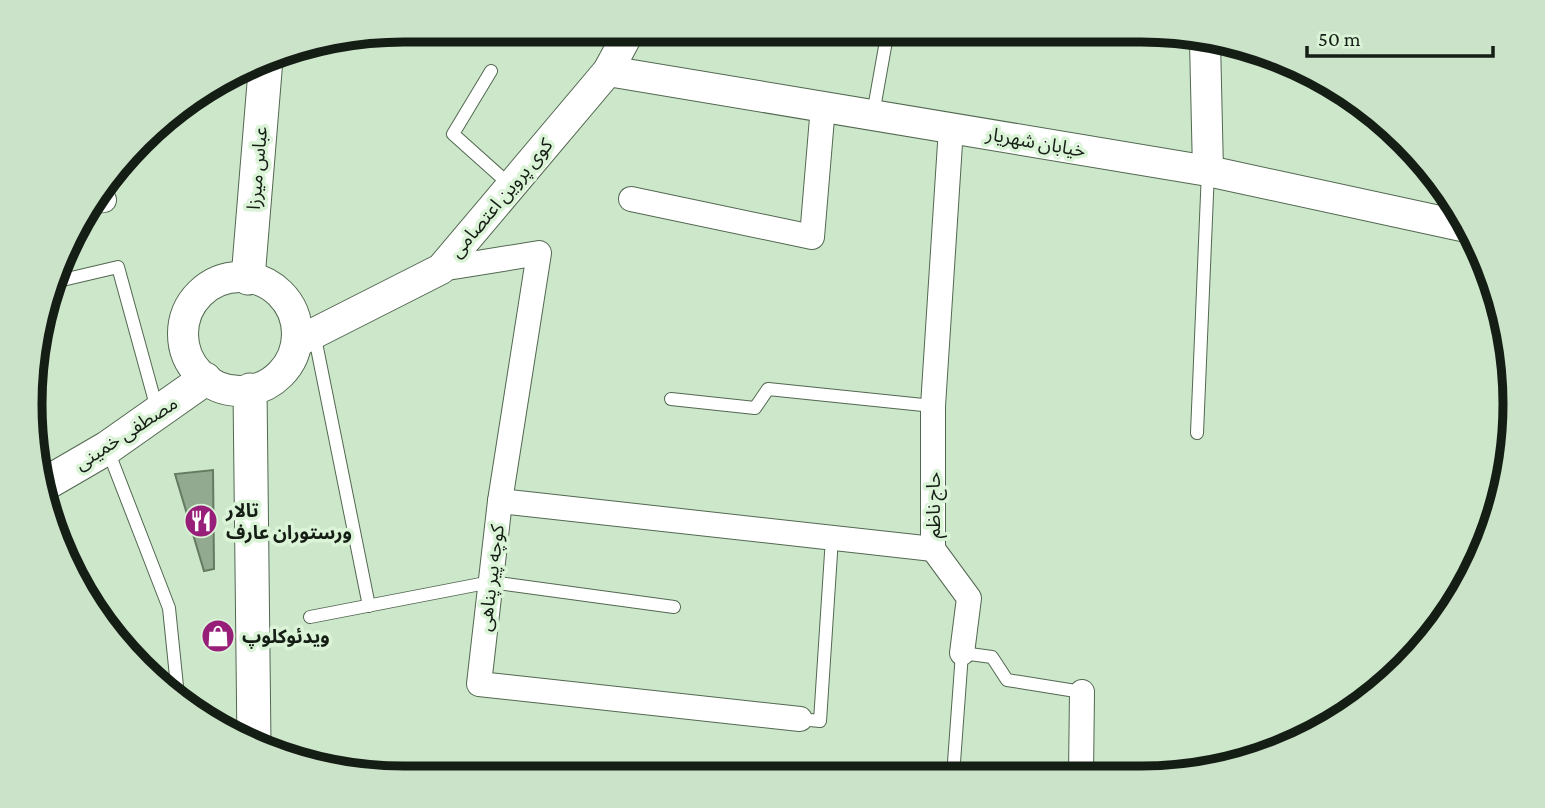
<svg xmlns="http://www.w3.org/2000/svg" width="1545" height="808" viewBox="0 0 1545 808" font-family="'Crimson Pro','Noto Sans Arabic',serif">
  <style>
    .building { fill: #92aa8f; stroke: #647b61; stroke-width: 2 }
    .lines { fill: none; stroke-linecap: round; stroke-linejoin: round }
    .service-casing { stroke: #526850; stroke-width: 14 }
    .minor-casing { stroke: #526850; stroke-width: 26 }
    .tertiary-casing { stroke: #526850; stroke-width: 32 }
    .secondary-casing { stroke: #526850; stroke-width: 35 }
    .service { stroke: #fff; stroke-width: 12 }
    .minor { stroke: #fff; stroke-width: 24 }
    .tertiary { stroke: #fff; stroke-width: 30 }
    .secondary { stroke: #fff; stroke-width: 33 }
    .labels { text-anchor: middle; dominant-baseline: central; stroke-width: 7; stroke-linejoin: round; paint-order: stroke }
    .street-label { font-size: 19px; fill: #151e14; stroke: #dbf4d8 }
    .poi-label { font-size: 19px; font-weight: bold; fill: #151e14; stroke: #dbf4d8; text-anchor: start }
    .rim { fill: none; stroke: #151e14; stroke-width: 9 }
  </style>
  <rect width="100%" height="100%" fill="#cde7cb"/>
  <!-- building -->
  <polygon class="building" points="213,470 214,569 204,571 175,474"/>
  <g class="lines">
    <defs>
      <g id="service">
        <polyline points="491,71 453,134 510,185"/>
        <polyline points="873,114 888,30"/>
        <polyline points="54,282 118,267 157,409"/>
        <polyline points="314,333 369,606"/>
        <polyline points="671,399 755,408 768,389 933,406"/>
        <polyline points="1197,433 1208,171"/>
        <polyline points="107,448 169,608 178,696"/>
        <polyline points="310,617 491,582 674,607"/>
        <polyline points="800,719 820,721 832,538"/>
        <polyline points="696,772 728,776"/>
        <polyline points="953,776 962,653 992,657 1007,680 1082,692"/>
      </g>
      <g id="minor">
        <polyline points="951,128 933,406 933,549 969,598 962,653"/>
        <polyline points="631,199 812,237 823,106"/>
        <polyline points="90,202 104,200"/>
        <polyline points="441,269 539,253 500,501 479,684 800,719"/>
        <polyline points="500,501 933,549"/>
        <polyline points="1081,775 1082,692"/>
      </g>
      <g id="tertiary">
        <polyline points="1205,41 1208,171"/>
        <polyline points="608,71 1208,171 1462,226"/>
        <circle cx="240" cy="334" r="57"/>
        <polyline points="297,342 441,269 608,71 630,30"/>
      </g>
      <g id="secondary">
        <polyline points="248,278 266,59"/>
        <polyline points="250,390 254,744"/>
        <polyline points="45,484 107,448 205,379"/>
      </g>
    </defs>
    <!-- service casing -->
    <use href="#service" class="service-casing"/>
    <!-- minor casing -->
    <use href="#minor" class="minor-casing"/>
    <!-- tertiary casing -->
    <use href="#tertiary" class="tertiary-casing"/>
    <!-- secondary casing -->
    <use href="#secondary" class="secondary-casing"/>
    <!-- service -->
    <use href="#service" class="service"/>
    <!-- minor -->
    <use href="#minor" class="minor"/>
    <!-- tertiary -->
    <use href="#tertiary" class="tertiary"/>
    <!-- secondary -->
    <use href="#secondary" class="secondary"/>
  </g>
  <!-- icons -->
  <defs>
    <symbol id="restaurant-disc" viewBox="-11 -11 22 22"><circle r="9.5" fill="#981f79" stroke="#dbf4d8"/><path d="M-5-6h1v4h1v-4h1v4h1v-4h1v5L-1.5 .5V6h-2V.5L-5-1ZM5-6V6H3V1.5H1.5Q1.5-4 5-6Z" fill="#fff"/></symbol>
    <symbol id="shop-disc" viewBox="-11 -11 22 22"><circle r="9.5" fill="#981f79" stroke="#dbf4d8"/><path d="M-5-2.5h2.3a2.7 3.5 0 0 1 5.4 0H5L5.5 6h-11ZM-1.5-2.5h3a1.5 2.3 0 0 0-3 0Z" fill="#fff"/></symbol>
  </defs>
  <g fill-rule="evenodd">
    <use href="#restaurant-disc" x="182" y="502" width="38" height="38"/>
    <use href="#shop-disc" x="199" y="617" width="38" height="38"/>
  </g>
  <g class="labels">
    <!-- street labels -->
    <g class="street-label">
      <text transform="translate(1036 142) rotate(10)">خیابان شهریار</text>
      <text transform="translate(257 168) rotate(-85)">عباس میرزا</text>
      <text transform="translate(501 198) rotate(-50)">کوی پروین اعتصامی</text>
      <text transform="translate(126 433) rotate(-33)">مصطفی خمینی</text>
      <text transform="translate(933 505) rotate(-90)">حاج ناظم</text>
      <text transform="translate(491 578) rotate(-83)">کوچه پیر پناهی</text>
    </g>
    <!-- poi labels -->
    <g class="poi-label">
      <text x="226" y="510">تالار<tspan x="226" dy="22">ورستوران عارف</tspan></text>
      <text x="242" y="636">ویدئوکلوپ</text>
    </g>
  </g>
  <!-- crop -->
  <path d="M0 0H1545V808H0ZM404 42H1141A362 362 0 0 1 1503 404V404A362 362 0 0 1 1141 766H404A362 362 0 0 1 42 404V404A362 362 0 0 1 404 42Z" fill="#cbe3c8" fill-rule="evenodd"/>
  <path class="rim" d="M404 42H1141A362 362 0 0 1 1503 404V404A362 362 0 0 1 1141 766H404A362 362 0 0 1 42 404V404A362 362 0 0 1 404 42Z"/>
  <!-- scale -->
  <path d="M1307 46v10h186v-10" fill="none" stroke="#151e14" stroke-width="3.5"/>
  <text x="1318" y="46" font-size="21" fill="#151e14" stroke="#dbf4d8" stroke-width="5" paint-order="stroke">50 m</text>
</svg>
